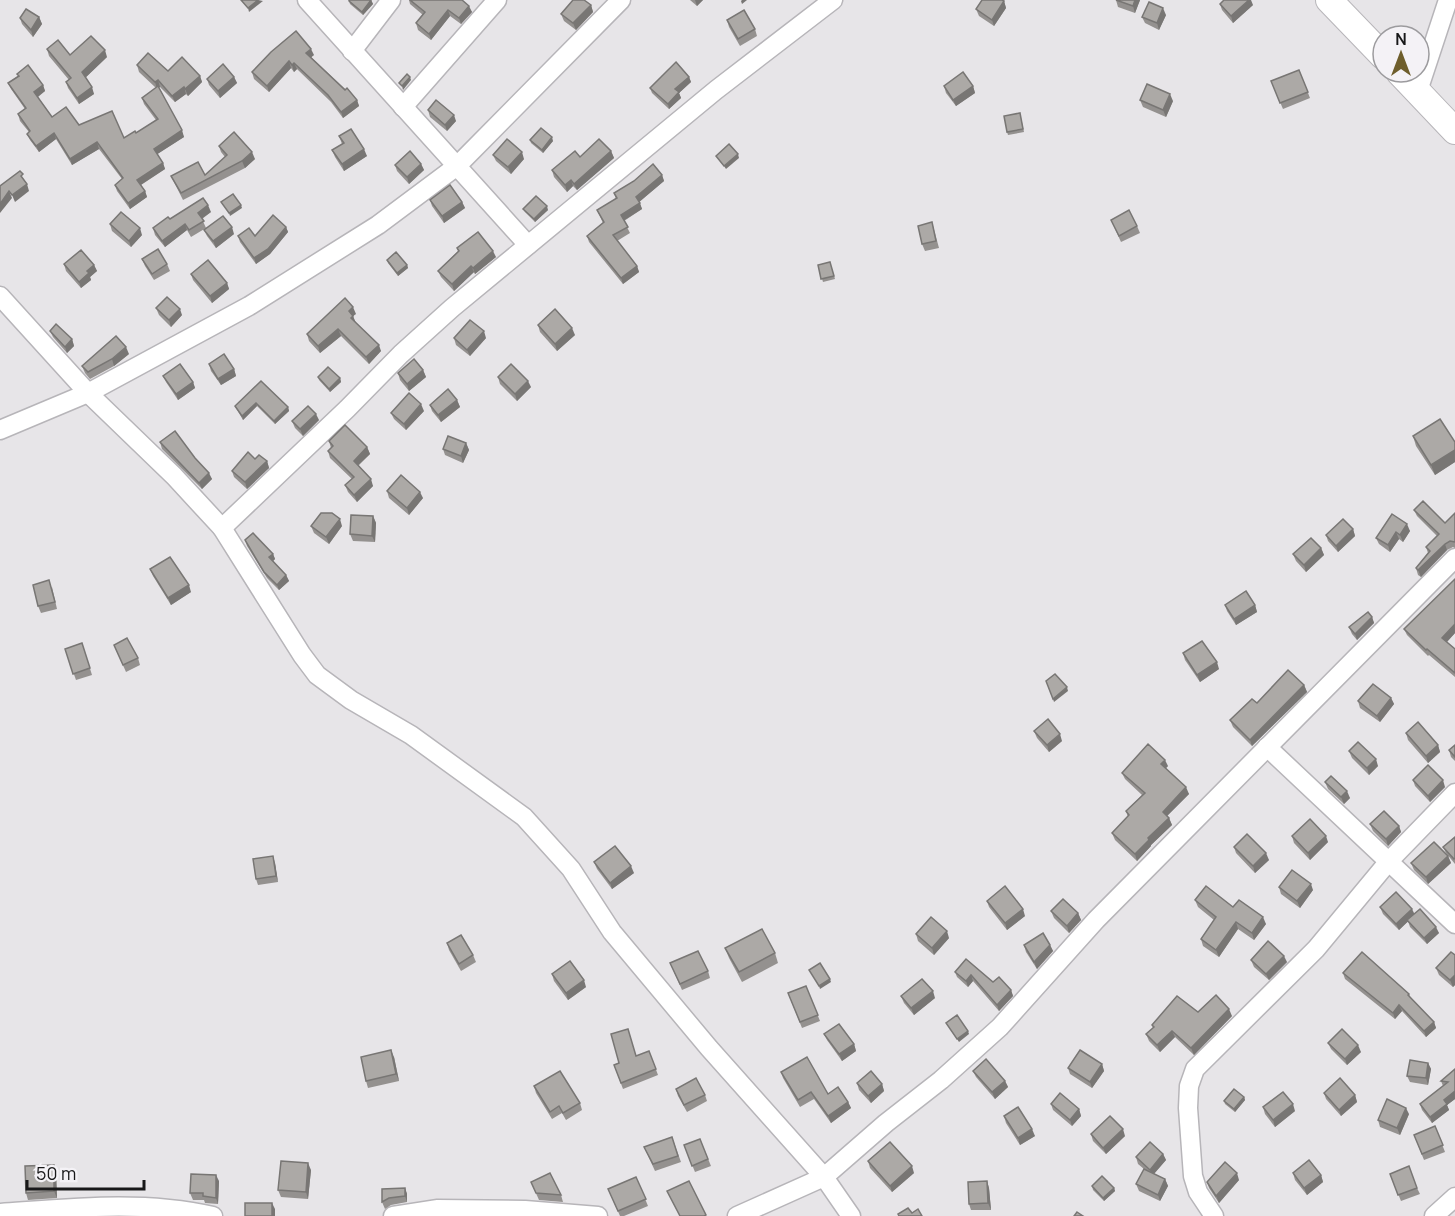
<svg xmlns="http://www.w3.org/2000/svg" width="1455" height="1216" viewBox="0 0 1455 1216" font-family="Manrope,sans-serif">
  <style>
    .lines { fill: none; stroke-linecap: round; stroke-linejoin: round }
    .street-casing { stroke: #b7b5b9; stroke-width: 21 }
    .secondary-casing { stroke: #b7b5b9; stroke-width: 28 }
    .street { stroke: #fff; stroke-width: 18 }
    .secondary { stroke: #fff; stroke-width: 26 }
    .wall { fill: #94918f }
    .shaded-wall { fill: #787674 }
    .building { fill: #aca9a6; stroke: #787674; stroke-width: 1.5 }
  </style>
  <rect width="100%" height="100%" fill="#e7e5e8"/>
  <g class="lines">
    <defs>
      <g id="street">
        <polyline points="307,0 528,245"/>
        <polyline points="352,51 391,0"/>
        <polyline points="1418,91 1448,0"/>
        <polyline points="403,107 497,0"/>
        <polyline points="0,296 88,393 174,476 222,528 347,409 401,354 452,308 716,90 833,0"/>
        <polyline points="0,430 88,393 249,306 378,225 457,166 621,0"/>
        <polyline points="222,528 302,655 317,675 351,700 411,735 524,817 571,869 612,932 709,1048 824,1177 851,1216"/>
        <polyline points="1267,747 1455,924"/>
        <path d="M0 1213C71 1208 143 1200 213 1216"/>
        <polyline points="393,1216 438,1209 525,1210 598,1216"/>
        <polyline points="737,1216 824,1177 886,1123 941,1080 1000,1027 1096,920 1455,558"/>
        <polyline points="1214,1216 1198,1192 1193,1176 1188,1108 1189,1086 1195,1069 1316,949 1389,861 1455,793"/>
        <polyline points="1434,1216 1455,1197"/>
      </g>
      <g id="secondary">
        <polyline points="1329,0 1383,56"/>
        <polyline points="1399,72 1455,131"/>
      </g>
    </defs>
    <!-- street casing -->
    <use href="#street" class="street-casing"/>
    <!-- secondary casing -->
    <use href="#secondary" class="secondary-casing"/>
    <!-- street -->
    <use href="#street" class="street"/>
    <!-- secondary -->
    <use href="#secondary" class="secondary"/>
  </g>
  <!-- wall -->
  <g class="wall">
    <polygon points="371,0 373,4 363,15 350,4 349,1"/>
    <polygon points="409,0 462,0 472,12 461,24 450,16 431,40 418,30 416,23 423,15 410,4"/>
    <polygon points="690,0 703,0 697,6"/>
    <polygon points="1116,0 1140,0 1135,13 1118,7"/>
    <polygon points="1004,1 1006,8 994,26 979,16 976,9"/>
    <polygon points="1220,4 1253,5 1233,23 1222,10"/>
    <polygon points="591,5 593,12 576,30 564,21 561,14"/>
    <polygon points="1166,15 1159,30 1145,23 1142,17"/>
    <polygon points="39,17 42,24 33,37 22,24 20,18"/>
    <polygon points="727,20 755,29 757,36 740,46 729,27"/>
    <polygon points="47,49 70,55 107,57 85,78 94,94 79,104 68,88 66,82 69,80 49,56"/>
    <polygon points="314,55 311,57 357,100 359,106 343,118 331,102 297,69 294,72 291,68 269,92 254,79 252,72"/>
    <polygon points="137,65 200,76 202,82 188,96 186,94 175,102 160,87 159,87 184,137 157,154 163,163 165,169 141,185 145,191 147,197 130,209 117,191 115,185 122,179 99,149 72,165 56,139 39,152 30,140 27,134 29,132 20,121 18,114 25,109 11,89 8,83 18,76 17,74 43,85 45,91 38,97 52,117 79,125 124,138 136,133 156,120 144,104 142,98 156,88 139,72"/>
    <polygon points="1299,70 1310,98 1283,109 1271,81"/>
    <polygon points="234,77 237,83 220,98 209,85 207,79"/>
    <polygon points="689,77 691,82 679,93 681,98 669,109 652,93 650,88"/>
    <polygon points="944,86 973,86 975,93 956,106 946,93"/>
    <polygon points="1140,100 1173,101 1166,117 1143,107"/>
    <polygon points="428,110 456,121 447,131 430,117"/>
    <polygon points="1020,113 1024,132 1008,135 1007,132"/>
    <polygon points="339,136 367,156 344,171 335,157 332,150 342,144"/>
    <polygon points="530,140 553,141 543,153 531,143"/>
    <polygon points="219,146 255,159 245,168 183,200 171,176 205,175 225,157 221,152"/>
    <polygon points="611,151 614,158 577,190 573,186 567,192 554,177 552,170 580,157"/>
    <polygon points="493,155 524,159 511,174 496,161"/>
    <polygon points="421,164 424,170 409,184 397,171 395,165"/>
    <polygon points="662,175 664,181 639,202 642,209 624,221 630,233 617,241 637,266 639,272 623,284 589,242 587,236 603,223 597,210 616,199 614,193"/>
    <polygon points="430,200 462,202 465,208 444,223 432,206"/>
    <polygon points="523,209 548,210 535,222 525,212"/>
    <polygon points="211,212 202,219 206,228 191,237 187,230 165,247 155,235 153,228 170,219"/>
    <polygon points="1111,220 1137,226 1140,233 1121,242"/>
    <polygon points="932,222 939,248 925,251 922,244"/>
    <polygon points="110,224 142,235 131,247 112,231"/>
    <polygon points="286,227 288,232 270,254 256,264 240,242 238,236 255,236"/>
    <polygon points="204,230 234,234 216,248 207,236"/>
    <polygon points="457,248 496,257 475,274 474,272 454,291 441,277 438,271 458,251"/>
    <polygon points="142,259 167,264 170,271 154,280 145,266"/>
    <polygon points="387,260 407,265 408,268 398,276 388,263"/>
    <polygon points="830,262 835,279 823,282 818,265"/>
    <polygon points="64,264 94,265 97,271 90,277 91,280 81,288 66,271"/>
    <polygon points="191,274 227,283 229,289 212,303 193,280"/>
    <polygon points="156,308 182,315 171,327 159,315"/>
    <polygon points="356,314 353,316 355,322 381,351 369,364 341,336 320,353 309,341 307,334"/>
    <polygon points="538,325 575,335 557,351 540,332"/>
    <polygon points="50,331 72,339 74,346 67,353 53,337"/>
    <polygon points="454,338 486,338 470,356 456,345"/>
    <polygon points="129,354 114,366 90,379 85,373 82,366"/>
    <polygon points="209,364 234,369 236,376 221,385 211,371"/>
    <polygon points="423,370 426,377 409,391 400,380 398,373"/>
    <polygon points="163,376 193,382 195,388 178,400 166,382"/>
    <polygon points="318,377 340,378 341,382 330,392 319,380"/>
    <polygon points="498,377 531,387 517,401 500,384"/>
    <polygon points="261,381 288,407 289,411 275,424 257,406 243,420 235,406"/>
    <polygon points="457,400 460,407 441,422 432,411 430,405"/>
    <polygon points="424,411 406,430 394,419 391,413"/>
    <polygon points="319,420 303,436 295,428 292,421"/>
    <polygon points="1413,436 1455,442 1455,462 1435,475 1416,446"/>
    <polygon points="329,441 367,447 370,454 358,466 373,486 357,502 348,492 345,485 352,479 330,458 328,451 331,448"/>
    <polygon points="160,442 195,458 212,479 202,489 162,449"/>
    <polygon points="466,443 469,450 463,463 445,455 443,449"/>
    <polygon points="255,459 267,461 269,468 247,489 234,477 232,471"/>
    <polygon points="387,491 423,498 409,515 389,498"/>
    <polygon points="1414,510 1445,523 1455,513 1455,548 1453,547 1447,550 1421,577 1418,575 1416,568 1428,553 1426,547 1437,536 1417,516"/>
    <polygon points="1392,514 1410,531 1403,542 1399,539 1390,552 1379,544 1376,538"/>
    <polygon points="373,516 376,523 375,542 353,541 350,534"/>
    <polygon points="311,526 342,526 329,544 314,533"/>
    <polygon points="1353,529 1355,536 1338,552 1328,541 1326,535"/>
    <polygon points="245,540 273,554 275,559 273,561 286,575 289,581 279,590 267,578 247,546"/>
    <polygon points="1321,548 1324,555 1306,572 1296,561 1293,554"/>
    <polygon points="150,569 191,592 171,605 153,576"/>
    <polygon points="52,587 57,609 41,613 38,606"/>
    <polygon points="1225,605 1255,605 1257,612 1236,625 1227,611"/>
    <polygon points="1372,617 1374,623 1357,640 1352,634 1349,627"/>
    <polygon points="1404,629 1455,633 1447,642 1455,649 1455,677 1429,655 1428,656 1407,635"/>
    <polygon points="82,643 92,675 76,680 65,649"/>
    <polygon points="114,645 138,658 140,665 126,672"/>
    <polygon points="1183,653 1219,669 1200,682 1185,660"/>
    <polygon points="1304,685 1307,692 1252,746 1233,727 1230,720 1257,703"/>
    <polygon points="1391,698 1394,704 1380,722 1360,708 1358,701"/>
    <polygon points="1034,731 1062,741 1049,752 1037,738"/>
    <polygon points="1406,733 1438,745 1440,752 1428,763 1408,740"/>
    <polygon points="1455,745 1455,761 1451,757 1449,750"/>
    <polygon points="1349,751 1378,766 1369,775 1352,758"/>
    <polygon points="1168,766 1166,768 1189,794 1167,816 1169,818 1172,825 1151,845 1151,846 1137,861 1115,840 1112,833 1128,817 1126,811 1142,795 1125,779 1122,773"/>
    <polygon points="1413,780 1445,787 1430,802 1415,786"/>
    <polygon points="1325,782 1350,798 1344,804 1328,789"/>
    <polygon points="1370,824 1399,826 1401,832 1388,846 1373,831"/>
    <polygon points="1292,836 1328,842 1310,860 1294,843"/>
    <polygon points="1455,837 1455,864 1446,853 1443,847"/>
    <polygon points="1234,847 1269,860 1255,873 1236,853"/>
    <polygon points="1448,856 1451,863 1428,884 1414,870 1411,863"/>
    <polygon points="594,862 634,873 612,889 597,869"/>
    <polygon points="275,863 278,882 258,885 256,879"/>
    <polygon points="1279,887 1313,890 1300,908 1281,894"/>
    <polygon points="1195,900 1233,907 1266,924 1254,940 1238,929 1219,957 1203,946 1201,939 1214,920 1198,907"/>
    <polygon points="987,901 1025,916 1007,930 989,907"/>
    <polygon points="1380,907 1414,914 1439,933 1427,944 1410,927 1408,921 1399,930 1383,914"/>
    <polygon points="1051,911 1078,913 1081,920 1069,933 1054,918"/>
    <polygon points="916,934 949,938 934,955 918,941"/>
    <polygon points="447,943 473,955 476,962 461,971 449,950"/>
    <polygon points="1024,945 1050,945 1053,951 1037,969 1026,952"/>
    <polygon points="725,948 775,953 778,963 742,982 729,958"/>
    <polygon points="1455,955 1455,985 1453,987 1439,975 1436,968"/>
    <polygon points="966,959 993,982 1011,990 1013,996 999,1011 973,981 968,987 957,977 955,972"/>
    <polygon points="1251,960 1287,962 1269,980 1254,967"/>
    <polygon points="670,963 708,971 710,978 682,990"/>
    <polygon points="1343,973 1409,994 1411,999 1434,1022 1436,1028 1426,1037 1402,1011 1395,1019 1345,979"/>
    <polygon points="552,974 586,987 568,1000 554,981"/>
    <polygon points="806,986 820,1021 802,1028 788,993"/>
    <polygon points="901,996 935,998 914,1015 904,1003"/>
    <polygon points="1198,1012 1232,1016 1194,1055 1175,1037 1160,1052 1149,1041 1146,1034 1153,1028 1152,1025"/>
    <polygon points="628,1029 636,1056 649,1051 658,1075 623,1089 614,1065 619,1063"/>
    <polygon points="824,1034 854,1044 856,1051 842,1061 827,1040"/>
    <polygon points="1328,1043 1361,1052 1347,1065 1331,1049"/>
    <polygon points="394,1057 399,1081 368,1088 366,1081"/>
    <polygon points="1428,1063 1431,1069 1428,1085 1410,1082 1407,1076"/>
    <polygon points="1102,1064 1104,1071 1092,1088 1070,1074 1068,1068"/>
    <polygon points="1455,1069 1455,1099 1447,1105 1449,1110 1432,1123 1422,1110 1420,1104 1443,1086 1441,1081"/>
    <polygon points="973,1071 1005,1081 1008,1087 995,1099 976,1077"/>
    <polygon points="781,1072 848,1102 851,1108 831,1123 814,1099 800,1107 783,1078"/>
    <polygon points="857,1083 882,1084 884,1091 871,1103 859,1090"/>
    <polygon points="534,1086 580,1103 582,1110 566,1120 562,1113 552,1119 536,1093"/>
    <polygon points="676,1089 705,1095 707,1101 687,1112 678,1096"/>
    <polygon points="1324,1093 1355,1095 1357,1102 1341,1116 1326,1099"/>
    <polygon points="1244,1097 1245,1100 1235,1112 1225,1104 1224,1101"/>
    <polygon points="1051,1104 1079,1109 1081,1116 1072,1126 1053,1110"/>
    <polygon points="1263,1107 1295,1111 1275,1127 1265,1114"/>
    <polygon points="1409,1114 1400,1135 1380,1127 1378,1120"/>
    <polygon points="1004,1116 1035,1136 1020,1145 1006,1123"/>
    <polygon points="1435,1126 1445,1152 1424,1160 1414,1135"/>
    <polygon points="1091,1134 1125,1136 1106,1154 1093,1141"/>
    <polygon points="672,1137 681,1162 655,1171 644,1147"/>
    <polygon points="700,1139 711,1166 695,1172 684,1145"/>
    <polygon points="1163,1154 1166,1160 1154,1174 1165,1179 1168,1186 1160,1201 1139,1191 1136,1184 1144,1169 1138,1164 1136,1157"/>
    <polygon points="868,1161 914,1173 892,1192 870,1168"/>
    <polygon points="54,1165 56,1172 57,1198 28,1200 26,1193"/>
    <polygon points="311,1170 308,1199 281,1197 278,1190"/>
    <polygon points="1293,1173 1321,1175 1323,1182 1307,1195 1295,1180"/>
    <polygon points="1390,1174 1417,1188 1420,1194 1401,1201"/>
    <polygon points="636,1177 648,1206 624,1216 620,1216 608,1189"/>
    <polygon points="1239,1180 1219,1203 1209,1188 1207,1182"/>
    <polygon points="219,1181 218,1204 205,1203 204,1200 193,1200 190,1193"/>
    <polygon points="987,1181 989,1188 991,1210 971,1210 969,1204"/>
    <polygon points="531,1182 561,1195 563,1202 539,1200"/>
    <polygon points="1092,1186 1114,1188 1115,1191 1104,1201 1093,1190"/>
    <polygon points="405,1188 407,1194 407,1202 391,1205 385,1209 382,1202"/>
  </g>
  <!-- shaded-wall -->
  <g class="shaded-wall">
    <polygon points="258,0 263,1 249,12 248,8"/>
    <polygon points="371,0 373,4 363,15 362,12"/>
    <polygon points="695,0 703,0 697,6"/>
    <polygon points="742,0 747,0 742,4 741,1"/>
    <polygon points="1135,0 1140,0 1135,13 1133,6"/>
    <polygon points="1249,0 1251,0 1253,5 1233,23 1231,16"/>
    <polygon points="1004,1 1006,8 994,26 992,20"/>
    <polygon points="591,5 593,12 576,30 573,23"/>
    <polygon points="469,6 472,12 461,24 459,18"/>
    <polygon points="1163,8 1166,15 1159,30 1157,23"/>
    <polygon points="448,10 450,16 431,40 429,34"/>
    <polygon points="39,17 42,24 33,37 31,30"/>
    <polygon points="311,49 314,55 309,59 306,53"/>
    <polygon points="105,50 107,57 84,79 82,72"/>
    <polygon points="289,61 291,68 269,92 267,86"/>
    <polygon points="294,63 297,69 294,72 292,65"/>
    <polygon points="200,76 202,82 188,96 185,89"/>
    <polygon points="234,77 237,83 220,98 218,91"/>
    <polygon points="410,77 411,80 403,90 402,86"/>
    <polygon points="689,77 691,82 679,93 681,98 669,109 668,104 675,89"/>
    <polygon points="158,80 160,87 157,89 155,82"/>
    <polygon points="43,85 45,91 36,98 34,92"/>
    <polygon points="973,86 975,93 956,106 953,100"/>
    <polygon points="92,87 94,94 79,104 77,98"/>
    <polygon points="184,87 186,94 175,102 172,96"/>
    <polygon points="1170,94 1173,101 1166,117 1163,110"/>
    <polygon points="357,100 359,106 343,118 341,112"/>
    <polygon points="454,115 456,121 447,131 445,125"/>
    <polygon points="182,130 184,137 156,155 154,149"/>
    <polygon points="54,133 56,139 39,152 36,146"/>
    <polygon points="552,137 553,141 543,153 542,150"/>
    <polygon points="97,142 99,149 72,165 70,159"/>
    <polygon points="364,149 367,156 344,171 342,164"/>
    <polygon points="611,151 614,158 577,190 574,184"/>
    <polygon points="252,152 255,159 245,168 242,161"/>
    <polygon points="522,152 524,159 511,174 508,167"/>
    <polygon points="738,154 739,158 726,169 724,166"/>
    <polygon points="163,163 165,169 139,186 137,180"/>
    <polygon points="421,164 424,170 409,184 407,177"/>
    <polygon points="662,175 664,181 638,203 636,197"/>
    <polygon points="571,180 573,186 567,192 565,185"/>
    <polygon points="27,184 29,191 15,202 12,195"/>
    <polygon points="9,191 12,198 0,213 0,204"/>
    <polygon points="145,191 147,197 130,209 128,203"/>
    <polygon points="462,202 465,208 444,223 442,216"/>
    <polygon points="640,203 642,209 623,221 621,215"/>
    <polygon points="208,205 211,212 201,219 198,213"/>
    <polygon points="241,205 242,208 230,216 229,213"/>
    <polygon points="547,206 548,210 535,222 534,219"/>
    <polygon points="185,224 187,230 165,247 162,241"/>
    <polygon points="232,227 234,234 216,248 213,241"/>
    <polygon points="286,227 288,232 270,254 256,264 254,258"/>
    <polygon points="140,228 142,235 131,247 129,241"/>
    <polygon points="493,251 496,257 475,274 473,268"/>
    <polygon points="94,265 97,271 90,277 91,280 81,288 79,282 87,271"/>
    <polygon points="407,265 408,268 398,276 397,273"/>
    <polygon points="471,266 474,272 454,291 452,284"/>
    <polygon points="637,266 639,272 623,284 621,278"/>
    <polygon points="227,283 229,289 212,303 210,296"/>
    <polygon points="353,307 356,314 353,316 356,323 354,325 349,311"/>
    <polygon points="180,309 182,315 171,327 169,320"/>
    <polygon points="572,328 575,335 557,351 555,344"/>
    <polygon points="338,329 341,336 320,353 318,346"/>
    <polygon points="484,331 486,338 470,356 467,350"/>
    <polygon points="72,339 74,346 67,353 65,347"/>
    <polygon points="379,345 381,351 369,364 366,357"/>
    <polygon points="126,347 129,354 114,366 112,359"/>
    <polygon points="234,369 236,376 221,385 218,379"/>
    <polygon points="423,370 426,377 409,391 407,384"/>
    <polygon points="340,378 341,382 330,392 329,389"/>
    <polygon points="528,381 531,387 517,401 515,394"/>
    <polygon points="193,382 195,388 178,400 176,394"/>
    <polygon points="457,400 460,407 441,422 438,415"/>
    <polygon points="256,403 257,406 243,420 242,416"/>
    <polygon points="421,404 424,411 406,430 404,424"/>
    <polygon points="288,407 289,411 275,424 274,421"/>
    <polygon points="316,414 319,420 303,436 300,429"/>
    <polygon points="466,443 469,450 463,463 461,456"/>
    <polygon points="367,447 370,454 356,467 354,461"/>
    <polygon points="1455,450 1455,462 1435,475 1431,465"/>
    <polygon points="267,461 269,468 247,489 245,482"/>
    <polygon points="209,473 212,479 202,489 199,483"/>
    <polygon points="371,479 373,486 357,502 354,495"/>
    <polygon points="420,492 423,498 409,515 407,508"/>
    <polygon points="373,516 376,523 375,542 372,536"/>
    <polygon points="340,519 342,526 329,544 326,537"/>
    <polygon points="1407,524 1410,531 1403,542 1400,535"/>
    <polygon points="1353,529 1355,536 1338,552 1336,546"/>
    <polygon points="1396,532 1399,539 1390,552 1388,545"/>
    <polygon points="1445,544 1447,550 1421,577 1418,570"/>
    <polygon points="1321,548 1324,555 1306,572 1304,565"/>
    <polygon points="273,554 275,559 271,563 269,557"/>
    <polygon points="286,575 289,581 279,590 277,585"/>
    <polygon points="189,585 191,592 171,605 168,598"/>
    <polygon points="1255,605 1257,612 1236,625 1234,619"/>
    <polygon points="1372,617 1374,623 1357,640 1355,634"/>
    <polygon points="1455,624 1455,633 1444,645 1442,638"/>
    <polygon points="1217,662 1219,669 1200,682 1197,675"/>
    <polygon points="1304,685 1307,692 1252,746 1250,740"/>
    <polygon points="1067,687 1068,691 1054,702 1053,699"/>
    <polygon points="1391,698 1394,704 1380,722 1377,716"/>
    <polygon points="1060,734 1062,741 1049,752 1047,745"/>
    <polygon points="1438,745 1440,752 1428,763 1426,756"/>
    <polygon points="1376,759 1378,766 1369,775 1367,768"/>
    <polygon points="1165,760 1168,766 1164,770 1161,764"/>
    <polygon points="1443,780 1445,787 1430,802 1428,796"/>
    <polygon points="1186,787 1189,794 1165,818 1163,812"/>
    <polygon points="1347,791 1350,798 1344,804 1341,797"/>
    <polygon points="1169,818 1172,825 1151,845 1151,846 1137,861 1135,854 1148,838"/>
    <polygon points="1399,826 1401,832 1388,846 1386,839"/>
    <polygon points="1326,836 1328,842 1310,860 1308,853"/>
    <polygon points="1266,853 1269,860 1255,873 1253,866"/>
    <polygon points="273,856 275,863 278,882 276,876"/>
    <polygon points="1448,856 1451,863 1428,884 1426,877"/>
    <polygon points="631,866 634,873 612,889 610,883"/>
    <polygon points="1311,884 1313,890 1300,908 1297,901"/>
    <polygon points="1023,909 1025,916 1007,930 1005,923"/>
    <polygon points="1412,909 1415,915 1399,930 1396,924"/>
    <polygon points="1078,913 1081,920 1069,933 1067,926"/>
    <polygon points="1263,917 1266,924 1254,940 1252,933"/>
    <polygon points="1236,922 1238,929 1219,957 1216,950"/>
    <polygon points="1436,927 1439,933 1427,944 1424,938"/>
    <polygon points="947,931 949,938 934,955 932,948"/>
    <polygon points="1050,945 1053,951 1037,969 1034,962"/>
    <polygon points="1284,956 1287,962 1269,980 1266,974"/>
    <polygon points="971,975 973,981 968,987 966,981"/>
    <polygon points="1455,975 1455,985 1453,987 1450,980"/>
    <polygon points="830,979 831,982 820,989 819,986"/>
    <polygon points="584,980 586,987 568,1000 566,993"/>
    <polygon points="1011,990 1013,996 999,1011 997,1005"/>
    <polygon points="933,991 935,998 914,1015 911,1008"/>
    <polygon points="1399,1005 1402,1011 1395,1019 1393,1013"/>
    <polygon points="1229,1009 1232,1016 1194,1055 1191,1048"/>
    <polygon points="1434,1022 1436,1028 1426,1037 1424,1031"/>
    <polygon points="968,1031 969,1034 959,1042 957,1039"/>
    <polygon points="1172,1031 1175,1037 1160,1052 1157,1045"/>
    <polygon points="854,1044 856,1051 842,1061 839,1054"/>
    <polygon points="1358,1045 1361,1052 1347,1065 1345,1059"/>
    <polygon points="391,1050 394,1057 399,1081 396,1074"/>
    <polygon points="1428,1063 1431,1069 1428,1085 1426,1078"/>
    <polygon points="1102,1064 1104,1071 1092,1088 1090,1082"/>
    <polygon points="1005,1081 1008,1087 995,1099 992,1092"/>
    <polygon points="882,1084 884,1091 871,1103 868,1096"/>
    <polygon points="1455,1091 1455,1099 1447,1105 1449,1110 1432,1123 1430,1117 1444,1100"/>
    <polygon points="1355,1095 1357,1102 1341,1116 1339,1110"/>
    <polygon points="1244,1097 1245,1100 1235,1112 1234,1109"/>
    <polygon points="848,1102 851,1108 831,1123 828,1116"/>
    <polygon points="1293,1104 1295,1111 1275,1127 1273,1120"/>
    <polygon points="1406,1108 1409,1114 1400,1135 1397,1128"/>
    <polygon points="1079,1109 1081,1116 1072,1126 1070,1120"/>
    <polygon points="1032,1129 1035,1136 1020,1145 1018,1138"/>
    <polygon points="1123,1129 1125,1136 1106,1154 1103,1148"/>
    <polygon points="1163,1154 1166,1160 1152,1176 1150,1170"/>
    <polygon points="308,1163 311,1170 308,1199 306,1192"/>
    <polygon points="54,1165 56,1172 57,1198 54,1191"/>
    <polygon points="912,1166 914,1173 892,1192 890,1186"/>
    <polygon points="1237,1173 1239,1180 1219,1203 1216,1196"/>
    <polygon points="216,1175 219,1181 218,1204 216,1198"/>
    <polygon points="1321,1175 1323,1182 1307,1195 1304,1188"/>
    <polygon points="1165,1179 1168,1186 1160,1201 1158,1195"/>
    <polygon points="987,1181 989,1188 991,1210 988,1203"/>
    <polygon points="405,1188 407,1194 407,1202 405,1196"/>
    <polygon points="1114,1188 1115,1191 1104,1201 1103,1198"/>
    <polygon points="272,1203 275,1209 275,1216 272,1216"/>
  </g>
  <!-- building -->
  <g class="building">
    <polygon points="241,0 258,0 248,8"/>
    <polygon points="349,0 371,0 362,12 349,1"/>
    <polygon points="410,0 462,0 469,6 459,18 448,10 429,34 416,23 425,12"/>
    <polygon points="573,0 584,0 591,5 573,23 561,14"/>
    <polygon points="982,0 1002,0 1004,1 992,20 976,9"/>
    <polygon points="1116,0 1135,0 1133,6"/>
    <polygon points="1224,0 1249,0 1231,16 1220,4"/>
    <polygon points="1149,2 1163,8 1157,23 1142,17"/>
    <polygon points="26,9 39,17 31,30 20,18"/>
    <polygon points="744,10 755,29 738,39 727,20"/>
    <polygon points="296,31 311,49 306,53 345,90 347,88 357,100 341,112 328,95 294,63 292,65 289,61 267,86 252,72 271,52"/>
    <polygon points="91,36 105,50 82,72 92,87 77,98 66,82 71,78 47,49 58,40 70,55"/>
    <polygon points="148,53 168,71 182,57 200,76 185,89 184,87 172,96 158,80 155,82 137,65"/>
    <polygon points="676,62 689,77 675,89 679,92 668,104 650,88"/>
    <polygon points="223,64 234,77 218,91 207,79"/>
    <polygon points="28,65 43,85 34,92 52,117 66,107 79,125 112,111 124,138 135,131 136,133 158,119 142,98 158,86 182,130 154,149 163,163 137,180 145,191 128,203 115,185 123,178 97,142 70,159 54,133 36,146 27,134 30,131 18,114 26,108 8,83 19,76 17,74"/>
    <polygon points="1299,70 1308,92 1280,103 1271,81"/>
    <polygon points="963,72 973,86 953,100 944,86"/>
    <polygon points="407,74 410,77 402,86 399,83"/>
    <polygon points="1147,84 1170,94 1163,110 1140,100"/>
    <polygon points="436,100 454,115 445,125 428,110"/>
    <polygon points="1020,113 1023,129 1007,132 1004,116"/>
    <polygon points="541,128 552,137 542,150 530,140"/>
    <polygon points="351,129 364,149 342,164 332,150 344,143 339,136"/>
    <polygon points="234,132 252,152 242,161 181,193 171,176 198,162 205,175 227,155 219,146"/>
    <polygon points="507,139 522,152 508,167 493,155"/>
    <polygon points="599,139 611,151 574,184 571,180 565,185 552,170 575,151 580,157"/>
    <polygon points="729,144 738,154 724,166 716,156"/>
    <polygon points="410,151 421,164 407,177 395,165"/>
    <polygon points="653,164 662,175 636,197 640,203 621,215 628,227 613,235 637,266 621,278 587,236 604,222 597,210 617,198 614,193 634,181"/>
    <polygon points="20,171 23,174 21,176 27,184 12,195 9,191 0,204 0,186"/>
    <polygon points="450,185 462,202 442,216 430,200"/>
    <polygon points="233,194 241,205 229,213 221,202"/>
    <polygon points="536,196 547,206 534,219 523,209"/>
    <polygon points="203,198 208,205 198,213 204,221 189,230 185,224 162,241 153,228 168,217 170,219"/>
    <polygon points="1129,210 1137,226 1119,236 1111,220"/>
    <polygon points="121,212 140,228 129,241 110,224"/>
    <polygon points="273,215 286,227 268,249 254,258 238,236 249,228 255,236"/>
    <polygon points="223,216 232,227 213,241 204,230"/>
    <polygon points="932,222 936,241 922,244 918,226"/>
    <polygon points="478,232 493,251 473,268 471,266 452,284 438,271 459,251 457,248"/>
    <polygon points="158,249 167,264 152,274 142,259"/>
    <polygon points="81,250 94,265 87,271 89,273 79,282 64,264"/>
    <polygon points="396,252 407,265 397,273 387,260"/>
    <polygon points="208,260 227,283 210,296 191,274"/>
    <polygon points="830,262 834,276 821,279 818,265"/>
    <polygon points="167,297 180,309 169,320 156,308"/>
    <polygon points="345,298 353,307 349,311 353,316 351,318 379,345 366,357 338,329 318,346 307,334"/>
    <polygon points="555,309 572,328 555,344 538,325"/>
    <polygon points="470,320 484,331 467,350 454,338"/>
    <polygon points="56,324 72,339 65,347 50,331"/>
    <polygon points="116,336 126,347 112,359 88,372 82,366"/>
    <polygon points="224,354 234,369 218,379 209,364"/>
    <polygon points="414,359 423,370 407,384 398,373"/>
    <polygon points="180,364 193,382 176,394 163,376"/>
    <polygon points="511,364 528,381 515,394 498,377"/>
    <polygon points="328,367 340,378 329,389 318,377"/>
    <polygon points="261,381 288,407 274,421 256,403 242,416 235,406"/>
    <polygon points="448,389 457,400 438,415 430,405"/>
    <polygon points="409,393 421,404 404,424 391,413"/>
    <polygon points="308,406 316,414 300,429 292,421"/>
    <polygon points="1440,419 1455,442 1455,450 1431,465 1413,436"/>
    <polygon points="345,425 367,447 354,461 371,479 354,495 345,485 354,477 328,451 333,446 329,441"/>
    <polygon points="175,431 195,458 209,473 199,483 160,442"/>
    <polygon points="448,436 466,443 461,456 443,449"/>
    <polygon points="248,452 255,459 259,455 267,461 245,482 232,471"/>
    <polygon points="401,475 420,492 407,508 387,491"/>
    <polygon points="1423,501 1445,523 1455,513 1455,542 1450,541 1445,544 1418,570 1416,568 1430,551 1426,547 1439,534 1414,510"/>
    <polygon points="321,513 332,513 340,519 326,537 311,526"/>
    <polygon points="1392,514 1407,524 1400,535 1396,532 1388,545 1376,538"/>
    <polygon points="351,515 373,516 372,536 350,534"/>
    <polygon points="1343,519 1353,529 1336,546 1326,535"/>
    <polygon points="253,533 273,554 269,557 286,575 277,585 264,572 245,540"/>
    <polygon points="1311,538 1321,548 1304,565 1293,554"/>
    <polygon points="170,557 189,585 168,598 150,569"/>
    <polygon points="1455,579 1455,624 1442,638 1455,649 1455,673 1427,649 1426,650 1404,629"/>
    <polygon points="49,580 55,602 38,606 33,585"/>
    <polygon points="1246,591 1255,605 1234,619 1225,605"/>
    <polygon points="1368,612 1372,617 1355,634 1349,627"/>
    <polygon points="127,638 138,658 123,665 114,645"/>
    <polygon points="1202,641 1217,662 1197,675 1183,653"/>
    <polygon points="82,643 90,668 73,674 65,649"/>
    <polygon points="1288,670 1304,685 1250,740 1230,720 1252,699 1257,703"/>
    <polygon points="1055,674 1067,687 1053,699 1046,681"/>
    <polygon points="1373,684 1391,698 1377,716 1358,701"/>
    <polygon points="1048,719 1060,734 1047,745 1034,731"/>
    <polygon points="1418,722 1438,745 1426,756 1406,733"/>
    <polygon points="1358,742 1376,759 1367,768 1349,751"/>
    <polygon points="1148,744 1165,760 1161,764 1186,787 1163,812 1169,818 1148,838 1149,840 1135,854 1112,833 1129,815 1126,811 1145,793 1122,773"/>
    <polygon points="1455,745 1455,757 1449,750"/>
    <polygon points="1428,765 1443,780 1428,796 1413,780"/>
    <polygon points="1331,776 1347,791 1341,797 1325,782"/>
    <polygon points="1384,811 1399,826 1386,839 1370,824"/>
    <polygon points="1310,819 1326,836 1308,853 1292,836"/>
    <polygon points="1247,834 1266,853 1253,866 1234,847"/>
    <polygon points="1455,837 1455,858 1454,859 1443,847"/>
    <polygon points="1434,842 1448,856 1426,877 1411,863"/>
    <polygon points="615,846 631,866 610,883 594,862"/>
    <polygon points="273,856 276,876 256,879 253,859"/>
    <polygon points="1292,870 1311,884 1297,901 1279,887"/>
    <polygon points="1005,886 1023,909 1005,923 987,901"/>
    <polygon points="1206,886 1233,907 1239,900 1263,917 1252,933 1236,922 1216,950 1201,939 1216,917 1195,900"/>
    <polygon points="1396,892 1412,909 1396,924 1380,907"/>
    <polygon points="1063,899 1078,913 1067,926 1051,911"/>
    <polygon points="1420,909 1436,927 1424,938 1407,920"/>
    <polygon points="931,917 947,931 932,948 916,934"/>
    <polygon points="762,929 775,953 739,972 725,948"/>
    <polygon points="1043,933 1050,945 1034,962 1024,945"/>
    <polygon points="461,935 473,955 459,964 447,943"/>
    <polygon points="1268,941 1284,956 1266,974 1251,960"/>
    <polygon points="698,951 708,971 680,984 670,963"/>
    <polygon points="1362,952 1409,994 1408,995 1434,1022 1424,1031 1399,1005 1393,1013 1343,973"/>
    <polygon points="1451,952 1455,955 1455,975 1450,980 1436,968"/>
    <polygon points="966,959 993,982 999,977 1011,990 997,1005 971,975 966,981 955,972"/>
    <polygon points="570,961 584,980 566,993 552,974"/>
    <polygon points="820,963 830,979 819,986 809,970"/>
    <polygon points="922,979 933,991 911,1008 901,996"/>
    <polygon points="806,986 818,1015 800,1022 788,993"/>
    <polygon points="1216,995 1229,1009 1191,1048 1172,1031 1157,1045 1146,1034 1154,1027 1152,1025 1177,996 1198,1012"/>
    <polygon points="957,1015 968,1031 957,1039 946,1023"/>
    <polygon points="839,1024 854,1044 839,1054 824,1034"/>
    <polygon points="628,1029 636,1056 649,1051 656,1069 621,1083 614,1065 619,1063 611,1034"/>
    <polygon points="1342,1029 1358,1045 1345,1059 1328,1043"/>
    <polygon points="391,1050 396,1074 366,1081 361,1057"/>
    <polygon points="1080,1050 1102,1064 1090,1082 1068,1068"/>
    <polygon points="807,1057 828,1094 838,1087 848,1102 828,1116 811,1092 798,1100 781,1072"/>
    <polygon points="986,1059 1005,1081 992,1092 973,1071"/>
    <polygon points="1410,1060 1428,1063 1426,1078 1407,1076"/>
    <polygon points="1455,1069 1455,1091 1444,1100 1447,1104 1430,1117 1420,1104 1448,1082 1441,1081"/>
    <polygon points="560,1071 580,1103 563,1113 559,1106 550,1112 534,1086"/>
    <polygon points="871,1071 882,1084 868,1096 857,1083"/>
    <polygon points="696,1078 705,1095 684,1105 676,1089"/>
    <polygon points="1340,1078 1355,1095 1339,1110 1324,1093"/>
    <polygon points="1234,1089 1244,1097 1234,1109 1224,1101"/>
    <polygon points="1283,1092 1293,1104 1273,1120 1263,1107"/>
    <polygon points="1060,1093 1079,1109 1070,1120 1051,1104"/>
    <polygon points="1387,1099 1406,1108 1397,1128 1378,1120"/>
    <polygon points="1018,1107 1032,1129 1018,1138 1004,1116"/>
    <polygon points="1110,1116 1123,1129 1103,1148 1091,1134"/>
    <polygon points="1435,1126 1443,1145 1422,1154 1414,1135"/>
    <polygon points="672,1137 678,1156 653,1164 644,1147"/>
    <polygon points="700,1139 708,1159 692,1166 684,1145"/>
    <polygon points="890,1142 912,1166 890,1186 868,1161"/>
    <polygon points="1150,1142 1163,1154 1150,1170 1136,1157"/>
    <polygon points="1309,1160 1321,1175 1304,1188 1293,1173"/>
    <polygon points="281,1161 308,1163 306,1192 278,1190"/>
    <polygon points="1225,1162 1237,1173 1216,1196 1207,1182"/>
    <polygon points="54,1165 54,1191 26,1193 25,1166"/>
    <polygon points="1409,1166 1417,1188 1398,1195 1390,1174"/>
    <polygon points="1144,1169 1165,1179 1158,1195 1136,1184"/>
    <polygon points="550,1173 561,1195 536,1193 531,1182"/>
    <polygon points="191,1174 216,1175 216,1198 203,1196 203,1193 190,1193"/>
    <polygon points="1102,1176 1114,1188 1103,1198 1092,1186"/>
    <polygon points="636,1177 646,1199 618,1211 608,1189"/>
    <polygon points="689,1181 706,1215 704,1216 680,1216 667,1191"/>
    <polygon points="987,1181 988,1203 969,1204 968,1182"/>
    <polygon points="405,1188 405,1196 389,1198 382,1202 382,1189"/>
    <rect x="245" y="1203" width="27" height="13"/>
    <polygon points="908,1208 912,1213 918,1209 922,1216 899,1216 898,1214"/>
    <polygon points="1077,1212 1083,1216 1074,1216"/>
  </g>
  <!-- north arrow -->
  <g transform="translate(1401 54)"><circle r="28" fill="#f4f2f6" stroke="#9c9b9e" stroke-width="1.5"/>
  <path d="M0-4.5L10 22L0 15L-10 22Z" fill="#6e5e2c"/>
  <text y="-9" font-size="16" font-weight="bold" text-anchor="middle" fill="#181819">N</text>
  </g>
  <!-- scale -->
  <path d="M27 1180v9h117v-9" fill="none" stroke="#181819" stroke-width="3"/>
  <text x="36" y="1180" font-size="18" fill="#181819" stroke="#f4f2f6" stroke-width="4.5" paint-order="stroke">50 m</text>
</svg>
